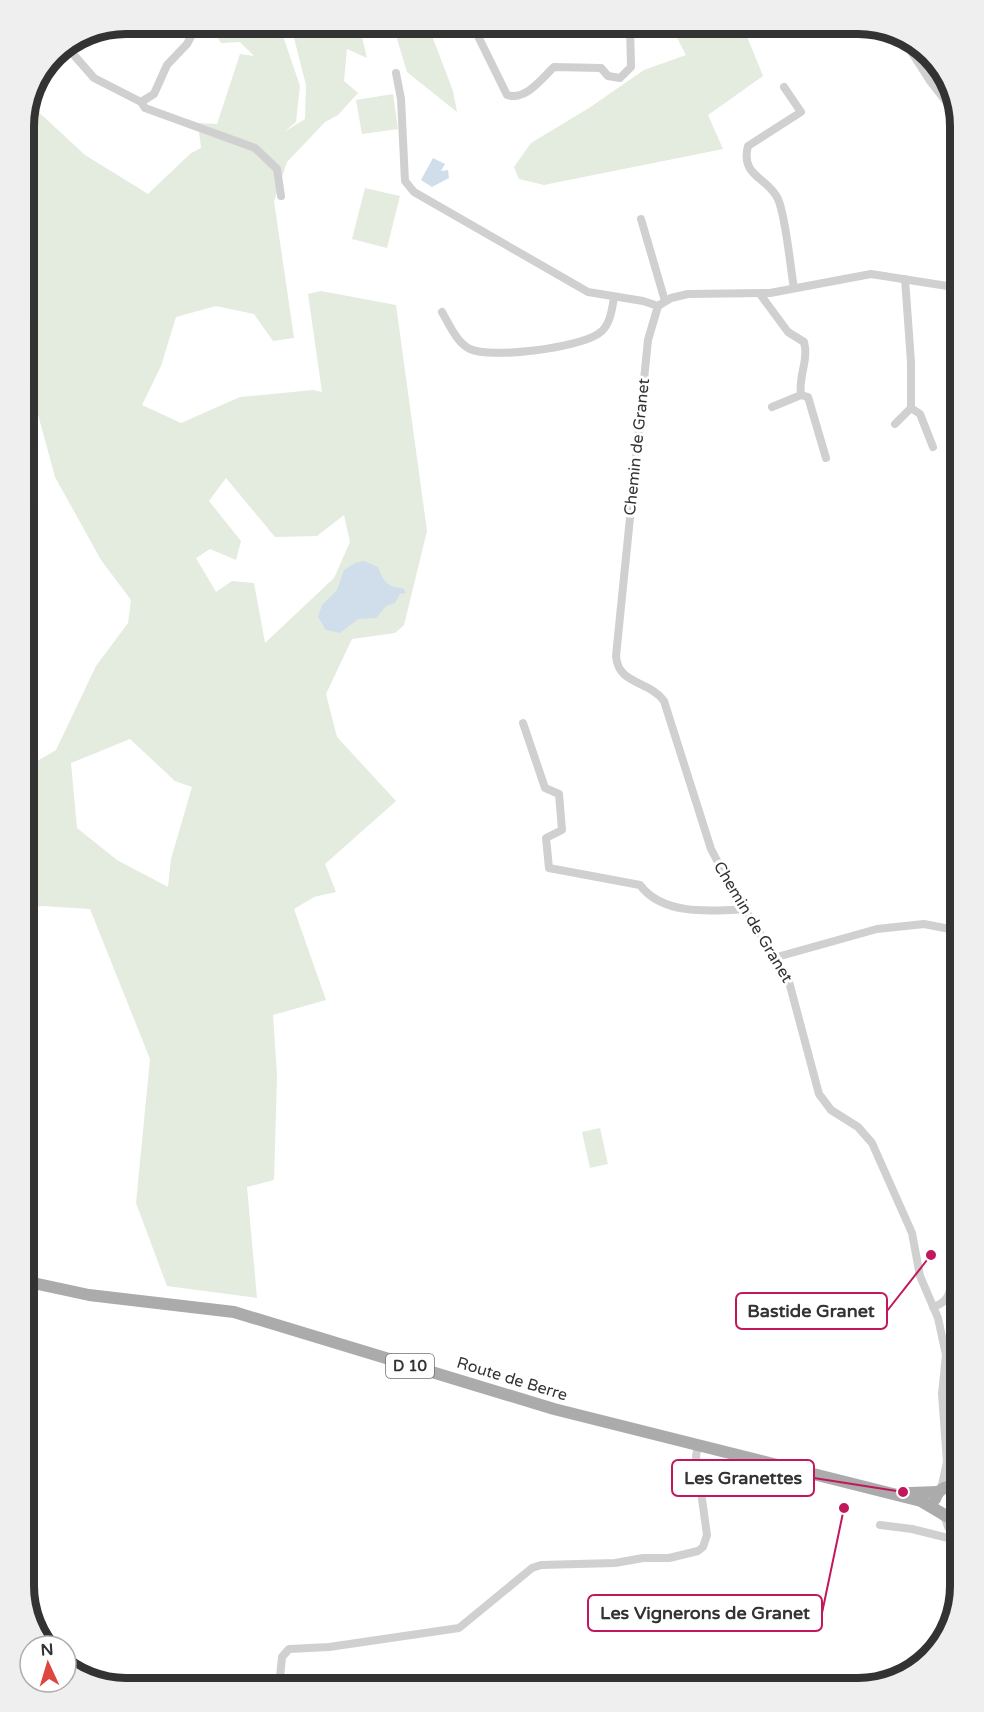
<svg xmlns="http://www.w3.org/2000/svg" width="984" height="1712" viewBox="0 0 984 1712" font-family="'Varela Round',sans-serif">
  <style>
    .green { fill: #e4ebdf; fill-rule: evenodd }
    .water { fill: #d0deec }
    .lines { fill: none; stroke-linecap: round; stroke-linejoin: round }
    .minor { stroke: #d0d0d0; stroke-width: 8 }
    .tertiary { stroke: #d0d0d0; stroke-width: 10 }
    .primary { stroke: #ababab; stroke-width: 12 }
    .rail-casing { stroke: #888; stroke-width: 4.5 }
    .rail { stroke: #fff; stroke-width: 2; stroke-dasharray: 7; stroke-linecap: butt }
    .labels { text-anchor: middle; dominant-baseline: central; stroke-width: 6; stroke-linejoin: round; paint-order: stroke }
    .shield { fill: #fff; stroke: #707070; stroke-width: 1.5 }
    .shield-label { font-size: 15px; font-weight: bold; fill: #333 }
    .street-label { font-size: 16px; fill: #333; stroke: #fff }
    .rim { fill: none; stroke: #333; stroke-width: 8 }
    .leader { fill: none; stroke: #c2185b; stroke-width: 2 }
    .callout-dot { fill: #c2185b; stroke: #fff; stroke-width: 2 }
    .callout { fill: #fff; stroke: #c2185b; stroke-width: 2 }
    .callout-label { font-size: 18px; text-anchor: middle; font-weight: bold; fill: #333 }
  </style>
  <rect width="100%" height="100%" fill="#fff"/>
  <!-- green -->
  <g class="green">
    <polygon points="739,25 748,39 763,76 708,115 723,149 544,185 519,179 514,167 531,143 589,108 644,70 686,55 671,26"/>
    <polygon points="429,28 453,91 457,112 407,72 394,29"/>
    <path d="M360 29 367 58 347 49 344 81 358 93 338 115 325 122 287 162 274 201 294 338 273 341 254 314 216 306 176 317 161 366 142 405 181 423 240 397 313 390 322 392 308 294 321 291 396 305 427 531 404 625 395 633 352 639 326 694 337 737 396 801 325 864 336 892 314 897 294 909 326 1000 273 1015 277 1076 274 1180 247 1187 257 1298 167 1286 136 1203 150 1059 90 909 42 906 24 909V764L39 760 56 750 96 666 128 623 131 600 101 560 55 477 24 363V120L31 105 85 155 148 194 191 153 201 148 198 123 217 124 240 54 254 56 240 42 221 43 213 30H281L300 86 296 122 284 132 305 119 306 85 292 30ZM226 478 275 537 317 536 344 515 350 542 334 578 265 643 254 583 232 581 216 592 196 558 210 549 236 560 241 541 209 501ZM130 739 175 781 192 787 171 859 168 887 117 860 77 828 71 763Z"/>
    <polygon points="393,94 398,129 362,134 356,100"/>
    <polygon points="365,188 400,196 387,248 352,239"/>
    <polygon points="600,1128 608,1164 590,1168 582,1132"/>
  </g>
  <!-- water -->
  <g class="water">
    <polygon points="433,158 445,164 441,171 448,170 449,178 432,187 421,180"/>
    <path d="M364 561 378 567C383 580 387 588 403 588L406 593 400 594 395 603 386 606 376 618 358 619 340 633 326 630 318 617 322 605 337 590 344 570 355 563Z"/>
  </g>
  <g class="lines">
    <!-- minor -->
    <g class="minor">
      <path d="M474 28 507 95C526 101 541 79 554 67L601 68 608 76 620 78 631 67 630 26"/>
      <polyline points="66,46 94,78 141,102 145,108 255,148 277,169 281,196"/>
      <polyline points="396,73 401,99 405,181 414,192 588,292 643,301 658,306"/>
      <path d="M784 87 801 112 748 146C740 177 768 177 778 199 786 217 790 266 794 288"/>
      <polyline points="141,102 154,94 167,65 187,44 194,31"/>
      <polyline points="641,219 665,301"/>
      <polyline points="905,279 911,362 911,408 920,414 933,447"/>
      <path d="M760 294 788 332 804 342C809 361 798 376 801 395L772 407"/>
      <path d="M442 312C449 324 457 343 470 349 491 359 577 348 598 334 610 327 612 310 614 297"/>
      <polyline points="801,395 808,397 826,458"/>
      <polyline points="895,424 911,408"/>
      <path d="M523 723 545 788 559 794 562 830 546 838 549 868 640 885C663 916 711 911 746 909"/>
      <polyline points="777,957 877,929 924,924 960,931"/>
      <path d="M933 1307C955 1301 950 1282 952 1264L960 1261"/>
      <polyline points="947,1462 957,1488"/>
      <path d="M941 1489 947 1462 942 1394 946 1355 938 1318 920 1276 912 1233 872 1143 858 1127 831 1110 819 1094 788 978 732 889 711 849 664 701C649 680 618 685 616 656L648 340 658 306 671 298 688 294 770 293 871 274 960 288"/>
      <polyline points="944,1515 948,1527 960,1541"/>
      <polyline points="880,1525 912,1529 960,1541"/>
      <polyline points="279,1688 282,1657 289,1649 329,1647 459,1628 532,1568 541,1565 615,1563 643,1558 669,1558 698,1551 703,1547 707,1535 696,1456 698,1446"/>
    </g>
    <!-- tertiary -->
    <polyline class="tertiary" points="903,37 932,82 958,115"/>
    <!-- primary -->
    <g class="primary">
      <polyline points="24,1281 89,1295 234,1312 554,1409 921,1501 948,1517 960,1513"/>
      <polyline points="910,1493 938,1492"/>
      <path d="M935 1499C939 1487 949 1484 960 1490"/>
    </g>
    <defs>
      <polyline id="rail" points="935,65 951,87"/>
    </defs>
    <!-- rail casing -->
    <use href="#rail" class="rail-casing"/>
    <!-- rail -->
    <use href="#rail" class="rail"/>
  </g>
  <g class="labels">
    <!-- shield labels -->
    <rect class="shield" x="386" y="1354" width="48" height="24" rx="4.5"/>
    <g class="shield-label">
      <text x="410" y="1366">D 10</text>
    </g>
    <!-- street labels -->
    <g class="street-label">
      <text transform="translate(637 447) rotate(-84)">Chemin de Granet</text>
      <text transform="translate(753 922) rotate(59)">Chemin de Granet</text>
      <text transform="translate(512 1379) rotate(17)">Route de Berre</text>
    </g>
  </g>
  <!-- crop -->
  <path d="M0 0H984V1712H0ZM126 34H858A92 92 0 0 1 950 126V1586A92 92 0 0 1 858 1678H126A92 92 0 0 1 34 1586V126A92 92 0 0 1 126 34Z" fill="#efefef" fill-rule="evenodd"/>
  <path class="rim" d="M126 34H858A92 92 0 0 1 950 126V1586A92 92 0 0 1 858 1678H126A92 92 0 0 1 34 1586V126A92 92 0 0 1 126 34Z"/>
  <!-- callouts -->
  <path class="leader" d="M931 1255L887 1311M903 1492L814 1478M844 1508L822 1613"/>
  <g class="callout-dot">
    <circle cx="931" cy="1255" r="6"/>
    <circle cx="903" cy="1492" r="6"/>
    <circle cx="844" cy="1508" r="6"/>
  </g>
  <g class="callout">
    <rect x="736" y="1293" width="151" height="36" rx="6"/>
    <rect x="672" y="1460" width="142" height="36" rx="6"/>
    <rect x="588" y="1595" width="234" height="36" rx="6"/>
  </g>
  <g class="callout-label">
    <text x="811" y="1317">Bastide Granet</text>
    <text x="743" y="1484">Les Granettes</text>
    <text x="705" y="1619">Les Vignerons de Granet</text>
  </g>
  <!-- north arrow -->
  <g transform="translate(48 1664) rotate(356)"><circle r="28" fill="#ffffff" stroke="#adadad" stroke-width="1.5"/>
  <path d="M0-4.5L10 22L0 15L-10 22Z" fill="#de4640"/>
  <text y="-9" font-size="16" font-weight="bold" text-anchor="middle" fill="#333333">N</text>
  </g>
</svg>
